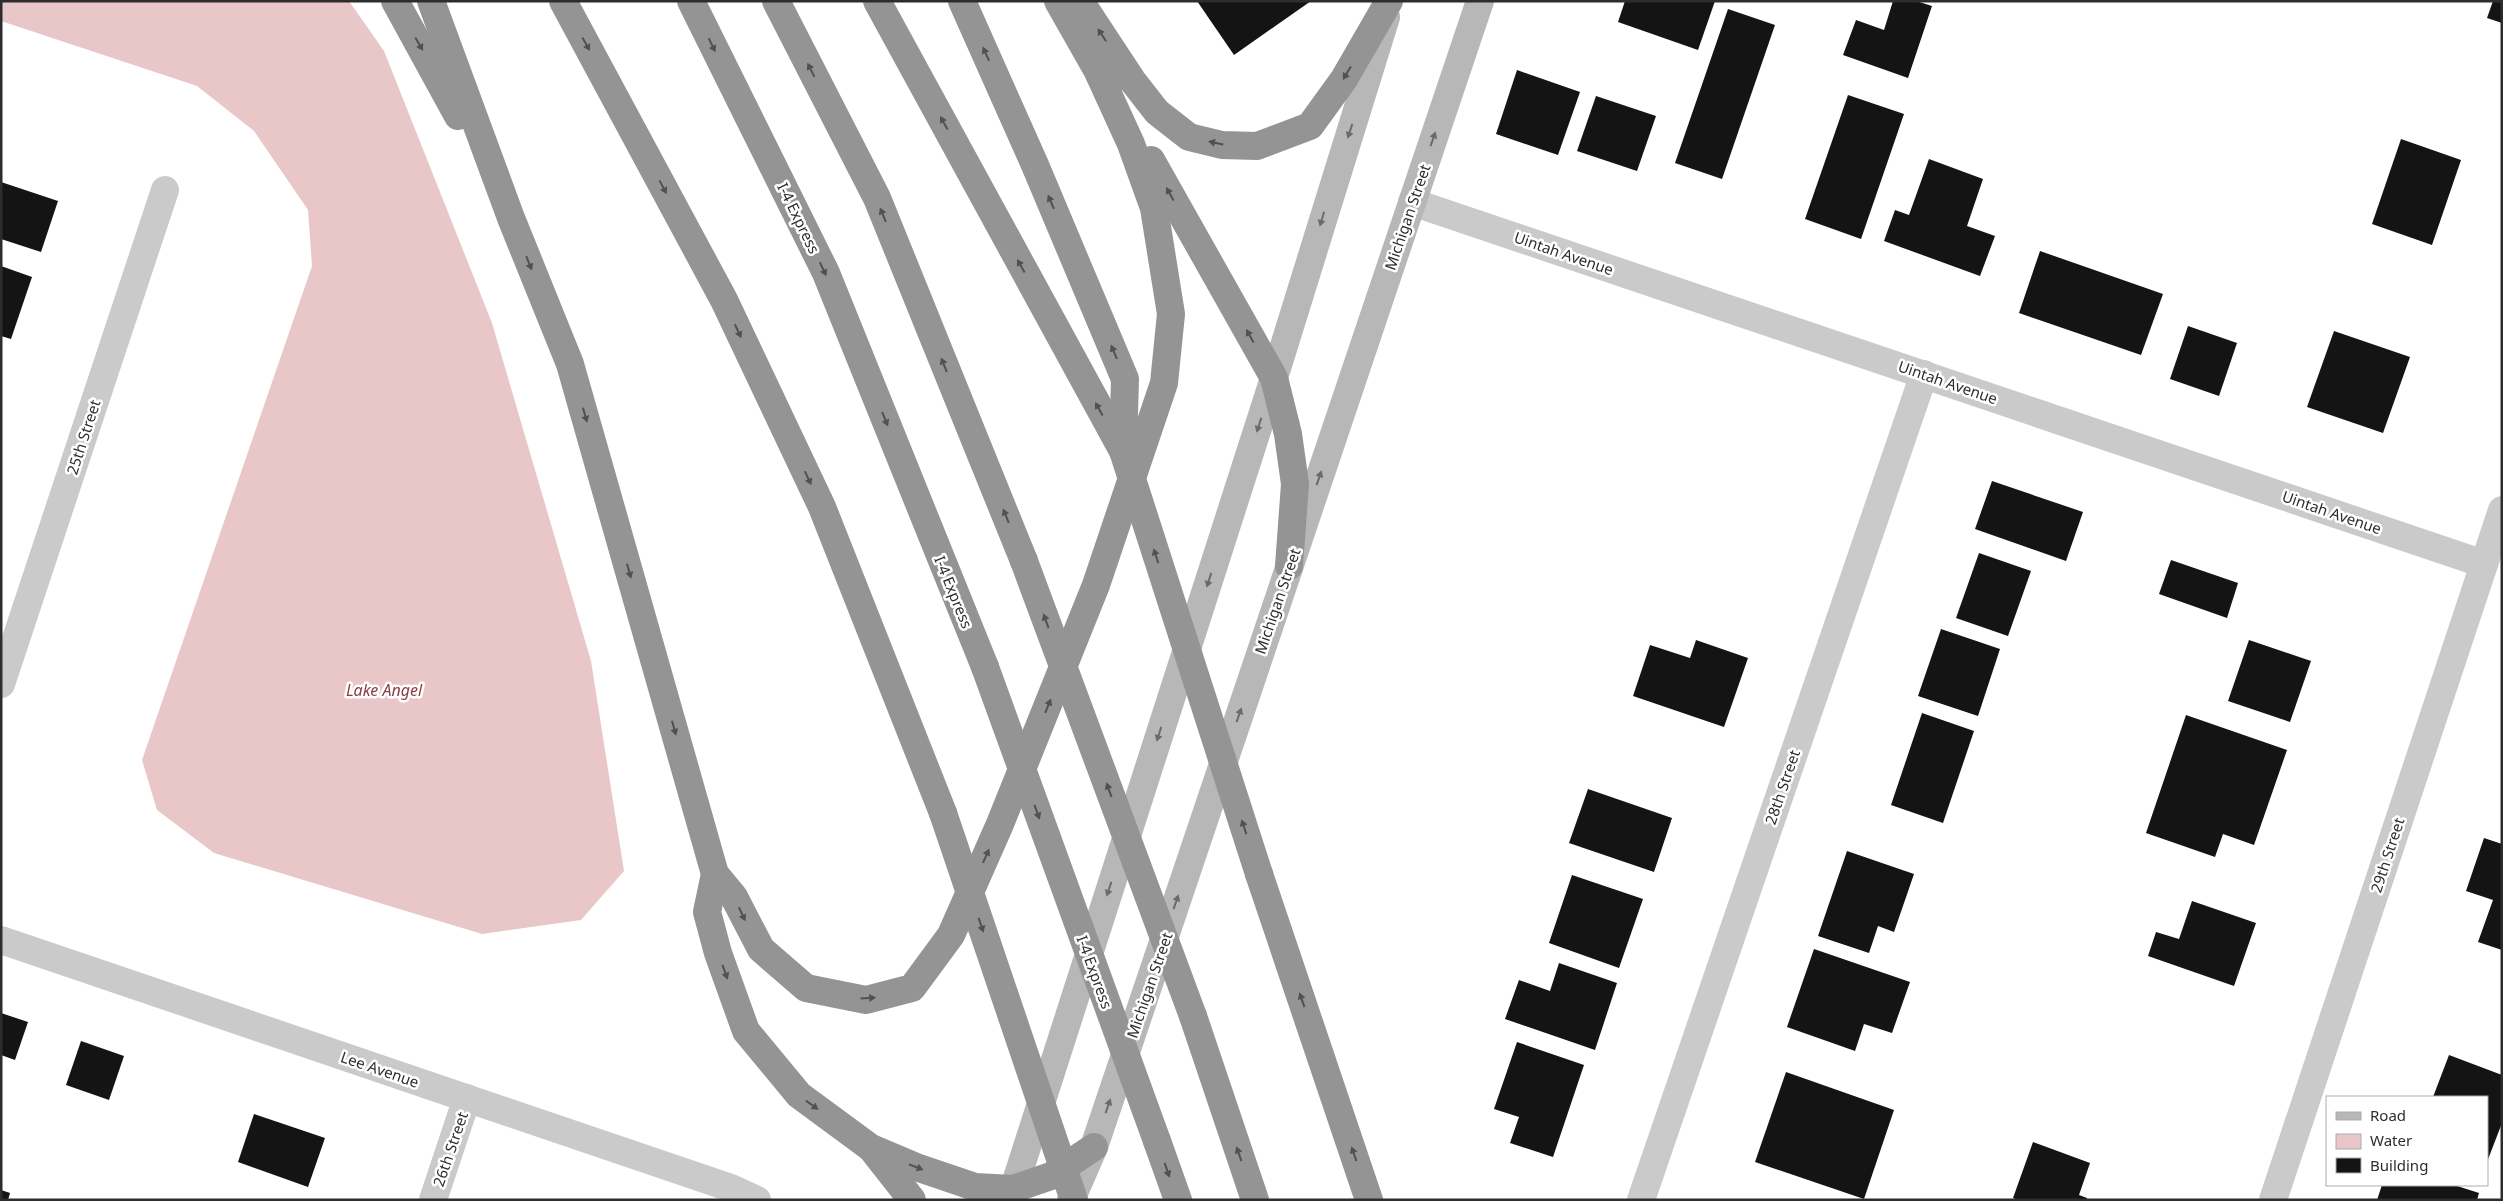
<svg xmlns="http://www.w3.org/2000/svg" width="2503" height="1201" viewBox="0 0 2503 1201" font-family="'Noto Sans',sans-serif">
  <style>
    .water { fill: #e9c7c9 }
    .building { fill: #141414 }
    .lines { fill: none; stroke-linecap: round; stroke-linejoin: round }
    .minor { stroke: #cacaca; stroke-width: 28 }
    .secondary { stroke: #b7b7b7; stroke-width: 28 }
    .motorway { stroke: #949494; stroke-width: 28 }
    .motorway-bridge { stroke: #949494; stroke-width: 28 }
    .oneway { fill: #515151 }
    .oneway2 { fill: #6b6b6b }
    .labels { text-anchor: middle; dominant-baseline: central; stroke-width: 5; stroke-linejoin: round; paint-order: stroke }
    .street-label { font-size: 15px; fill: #2d2d2d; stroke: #fff }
    .water-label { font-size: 16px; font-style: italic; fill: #8b3e43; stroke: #fff }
  </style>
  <rect width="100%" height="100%" fill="#fff"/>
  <!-- water -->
  <polygon class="water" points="1,1 349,1 384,51 492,323 591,661 624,871 581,920 482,934 214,853 157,810 142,760 312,266 308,210 254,131 197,86 1,21"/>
  <!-- building -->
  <g class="building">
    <polygon points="1197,1 1311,1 1234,55"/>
    <polygon points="1625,1 1715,1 1698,50 1618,22"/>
    <polygon points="1893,1 1916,1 1932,6 1908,78 1843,55 1856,20 1884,30"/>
    <polygon points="2493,1 2502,1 2502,23 2487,18"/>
    <polygon points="1728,9 1775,25 1722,179 1675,163"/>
    <polygon points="1517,70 1580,92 1558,155 1496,134"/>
    <polygon points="1848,95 1904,114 1861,239 1805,219"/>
    <polygon points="1596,96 1656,116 1637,171 1577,151"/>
    <polygon points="2401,139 2461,160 2432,245 2372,224"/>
    <polygon points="1929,159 1983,179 1967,226 1995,236 1980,276 1884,241 1895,210 1909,215"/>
    <polygon points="1,182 58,201 41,252 1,239"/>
    <polygon points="2040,251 2163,294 2141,355 2019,313"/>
    <polygon points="1,266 32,277 11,339 1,336"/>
    <polygon points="2188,326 2237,343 2219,396 2170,379"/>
    <polygon points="2334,331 2410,357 2383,433 2307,407"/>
    <polygon points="1992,481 2083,512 2066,561 1975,529"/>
    <polygon points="1979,553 2031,571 2008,636 1956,618"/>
    <polygon points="2171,560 2238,583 2227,618 2159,594"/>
    <polygon points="1941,629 2000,649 1978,716 1918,696"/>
    <polygon points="1696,640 1748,658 1724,727 1633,696 1650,645 1690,658"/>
    <polygon points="2249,640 2311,661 2290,722 2228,701"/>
    <polygon points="1922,713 1974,731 1943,823 1891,805"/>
    <polygon points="2186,715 2287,750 2254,845 2223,834 2215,857 2146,833"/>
    <polygon points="1588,789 1672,818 1654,872 1569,843"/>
    <polygon points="2484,838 2502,844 2502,950 2478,942 2493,900 2466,891"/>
    <polygon points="1847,851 1914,874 1894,932 1878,926 1869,953 1818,936"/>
    <polygon points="1572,875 1643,899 1619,968 1549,943"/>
    <polygon points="2192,901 2256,923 2234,986 2148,956 2156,932 2179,939"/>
    <polygon points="1814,949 1910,982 1892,1033 1864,1024 1855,1051 1787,1027"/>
    <polygon points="1559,963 1617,983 1595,1050 1505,1019 1519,980 1550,991"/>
    <polygon points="1,1013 28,1022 15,1060 1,1055"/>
    <polygon points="81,1041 124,1056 109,1100 66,1085"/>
    <polygon points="1517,1042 1584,1065 1553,1157 1510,1143 1519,1117 1494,1109"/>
    <polygon points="2449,1055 2502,1075 2502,1123 2487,1162 2487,1097 2433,1097"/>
    <polygon points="1786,1072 1894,1110 1864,1199 1755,1162"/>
    <polygon points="254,1114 325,1138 308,1187 238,1162"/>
    <polygon points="2033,1142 2090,1163 2079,1195 2087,1198 2087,1200 2018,1200 2013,1198"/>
    <polygon points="2382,1185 2454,1185 2479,1193 2477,1200 2377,1200"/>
    <polygon points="1,1190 10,1193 8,1200 1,1200"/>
  </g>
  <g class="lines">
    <!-- minor -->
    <g class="minor">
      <polyline points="1412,202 2484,564"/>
      <polyline points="1,684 165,190"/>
      <polyline points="1,940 731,1188 757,1200"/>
      <polyline points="433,1200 467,1098"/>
      <polyline points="1641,1200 1924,374"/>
      <polyline points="2273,1200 2502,510"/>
    </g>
    <!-- secondary -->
    <g class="secondary">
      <polyline points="1010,1200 1274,378 1386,17"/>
      <polyline points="1071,1200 1094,1147 1480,1"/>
    </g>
    <!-- motorway -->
    <g class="motorway">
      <polyline points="395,1 458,116"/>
      <polyline points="431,1 511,218 570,364 715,874 734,897 761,949 806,988 866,1000 912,988 951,935 1000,824 1096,585 1164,383 1171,314 1154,208 1131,144 1099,74"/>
      <polyline points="563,1 724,300 822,507 943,813"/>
      <polyline points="691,1 826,273 985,667"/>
      <polyline points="776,1 877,198 1024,561"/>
      <polyline points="877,1 1123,451"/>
      <polyline points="962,1 1035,165 1125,379 1123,450"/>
      <polyline points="1058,1 1108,89"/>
      <polyline points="1080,1 1132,80 1157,112 1189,137 1222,145 1257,146 1310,126 1344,79 1389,1"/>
      <polyline points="1151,160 1274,378 1288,434 1295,484 1289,566"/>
      <polyline points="715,874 707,912 718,953 746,1031 799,1095 871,1148 916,1167 975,1187 1013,1189 1051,1176 1094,1147"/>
      <polyline points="1259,874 1369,1200"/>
      <polyline points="1193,1016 1255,1200"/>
      <polyline points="1157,1141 1178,1200"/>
      <polyline points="872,1149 912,1200"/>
    </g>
    <!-- motorway-bridge -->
    <g class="motorway-bridge">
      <polyline points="1123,451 1259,874"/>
      <polyline points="1024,561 1193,1016"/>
      <polyline points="985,667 1157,1141"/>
      <polyline points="943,813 1074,1200"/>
    </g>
  </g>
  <!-- one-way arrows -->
  <defs><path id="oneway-solid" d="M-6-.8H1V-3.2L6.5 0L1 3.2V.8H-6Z" transform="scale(1.25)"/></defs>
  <g class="oneway">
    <use href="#oneway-solid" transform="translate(1102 35) rotate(-123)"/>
    <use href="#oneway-solid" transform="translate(419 44) rotate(60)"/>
    <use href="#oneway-solid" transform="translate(586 44) rotate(61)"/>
    <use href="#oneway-solid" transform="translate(712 45) rotate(64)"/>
    <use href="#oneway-solid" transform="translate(986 54) rotate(-114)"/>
    <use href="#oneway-solid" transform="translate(811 70) rotate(-117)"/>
    <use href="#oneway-solid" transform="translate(1347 73) rotate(121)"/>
    <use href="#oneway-solid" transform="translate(944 123) rotate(-119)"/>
    <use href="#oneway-solid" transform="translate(1216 143) rotate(-168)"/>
    <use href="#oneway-solid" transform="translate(663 187) rotate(62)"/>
    <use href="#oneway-solid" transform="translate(1170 194) rotate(-119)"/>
    <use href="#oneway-solid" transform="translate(1051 202) rotate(-113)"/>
    <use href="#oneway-solid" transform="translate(883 215) rotate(-112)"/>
    <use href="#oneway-solid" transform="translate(529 263) rotate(68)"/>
    <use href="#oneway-solid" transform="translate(1021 266) rotate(-119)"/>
    <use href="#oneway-solid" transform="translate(823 269) rotate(65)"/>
    <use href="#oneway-solid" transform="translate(738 331) rotate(65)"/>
    <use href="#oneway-solid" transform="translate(1250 336) rotate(-119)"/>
    <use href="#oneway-solid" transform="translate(1114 352) rotate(-113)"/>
    <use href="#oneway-solid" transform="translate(944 365) rotate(-112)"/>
    <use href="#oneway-solid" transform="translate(1099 409) rotate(-119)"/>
    <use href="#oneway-solid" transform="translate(585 415) rotate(74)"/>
    <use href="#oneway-solid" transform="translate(885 419) rotate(68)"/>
    <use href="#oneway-solid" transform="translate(808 478) rotate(65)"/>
    <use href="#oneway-solid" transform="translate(1006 516) rotate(-112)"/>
    <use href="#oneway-solid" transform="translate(1156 556) rotate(-108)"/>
    <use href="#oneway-solid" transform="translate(629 571) rotate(74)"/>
    <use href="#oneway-solid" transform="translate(1046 621) rotate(-110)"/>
    <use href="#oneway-solid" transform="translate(1048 706) rotate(-68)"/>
    <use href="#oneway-solid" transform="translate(674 728) rotate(74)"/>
    <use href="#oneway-solid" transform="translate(1109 790) rotate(-110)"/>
    <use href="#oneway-solid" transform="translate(1037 812) rotate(70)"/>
    <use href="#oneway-solid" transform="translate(1244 827) rotate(-108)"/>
    <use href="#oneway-solid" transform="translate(986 856) rotate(-66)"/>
    <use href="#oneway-solid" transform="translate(742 914) rotate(65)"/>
    <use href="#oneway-solid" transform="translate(981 925) rotate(71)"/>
    <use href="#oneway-solid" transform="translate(725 972) rotate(70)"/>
    <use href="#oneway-solid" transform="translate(868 998) rotate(-4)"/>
    <use href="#oneway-solid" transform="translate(1302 1000) rotate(-109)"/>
    <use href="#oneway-solid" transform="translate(812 1105) rotate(36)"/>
    <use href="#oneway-solid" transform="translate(1239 1154) rotate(-109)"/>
    <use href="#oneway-solid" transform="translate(1354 1154) rotate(-109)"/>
    <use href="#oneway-solid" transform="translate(916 1167) rotate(21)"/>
    <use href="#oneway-solid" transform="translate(1167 1170) rotate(71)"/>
  </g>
  <g class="oneway2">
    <use href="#oneway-solid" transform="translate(1350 131) rotate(108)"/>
    <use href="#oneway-solid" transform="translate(1433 139) rotate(-71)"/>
    <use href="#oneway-solid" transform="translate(1322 219) rotate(107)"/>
    <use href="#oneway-solid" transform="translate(1259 425) rotate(108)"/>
    <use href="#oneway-solid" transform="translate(1319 478) rotate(-71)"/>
    <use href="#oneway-solid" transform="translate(1209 580) rotate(108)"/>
    <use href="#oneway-solid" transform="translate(1239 715) rotate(-71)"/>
    <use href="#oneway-solid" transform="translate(1159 734) rotate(108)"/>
    <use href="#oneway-solid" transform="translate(1109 889) rotate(108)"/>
    <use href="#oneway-solid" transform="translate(1176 902) rotate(-71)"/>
    <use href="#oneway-solid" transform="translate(1108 1106) rotate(-71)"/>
  </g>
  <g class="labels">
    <!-- street labels -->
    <g class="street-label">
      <text transform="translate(1407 217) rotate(-71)">Michigan Street</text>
      <text transform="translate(799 218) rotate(64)">I-4 Express</text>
      <text transform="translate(1564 253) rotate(19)">Uintah Avenue</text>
      <text transform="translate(1948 382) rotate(19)">Uintah Avenue</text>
      <text transform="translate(83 437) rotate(-72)">25th Street</text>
      <text transform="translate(2332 512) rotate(19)">Uintah Avenue</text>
      <text transform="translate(954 592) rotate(68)">I-4 Express</text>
      <text transform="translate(1277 601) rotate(-71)">Michigan Street</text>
      <text transform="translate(1782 787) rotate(-71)">28th Street</text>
      <text transform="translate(2387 855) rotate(-72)">29th Street</text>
      <text transform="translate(1095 972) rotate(70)">I-4 Express</text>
      <text transform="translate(1149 985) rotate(-71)">Michigan Street</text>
      <text transform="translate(380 1069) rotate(19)">Lee Avenue</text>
      <text transform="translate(450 1149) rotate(-71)">26th Street</text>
    </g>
    <!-- water labels -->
    <g class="water-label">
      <text x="384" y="690">Lake Angel</text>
    </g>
  </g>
  <!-- border -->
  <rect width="2503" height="1201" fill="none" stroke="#2d2d2d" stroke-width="5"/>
  <!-- legend -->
  <rect x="2326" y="1096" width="162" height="90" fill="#ffffff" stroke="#ababab"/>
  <rect x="2336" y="1112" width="25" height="8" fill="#b7b7b7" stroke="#ababab"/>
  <text x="2370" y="1121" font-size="15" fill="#2d2d2d">Road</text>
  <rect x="2336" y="1134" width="25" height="15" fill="#e9c7c9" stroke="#ababab"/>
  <text x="2370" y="1146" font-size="15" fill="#2d2d2d">Water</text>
  <rect x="2336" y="1158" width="25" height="15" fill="#141414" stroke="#ababab"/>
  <text x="2370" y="1171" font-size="15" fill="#2d2d2d">Building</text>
</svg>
